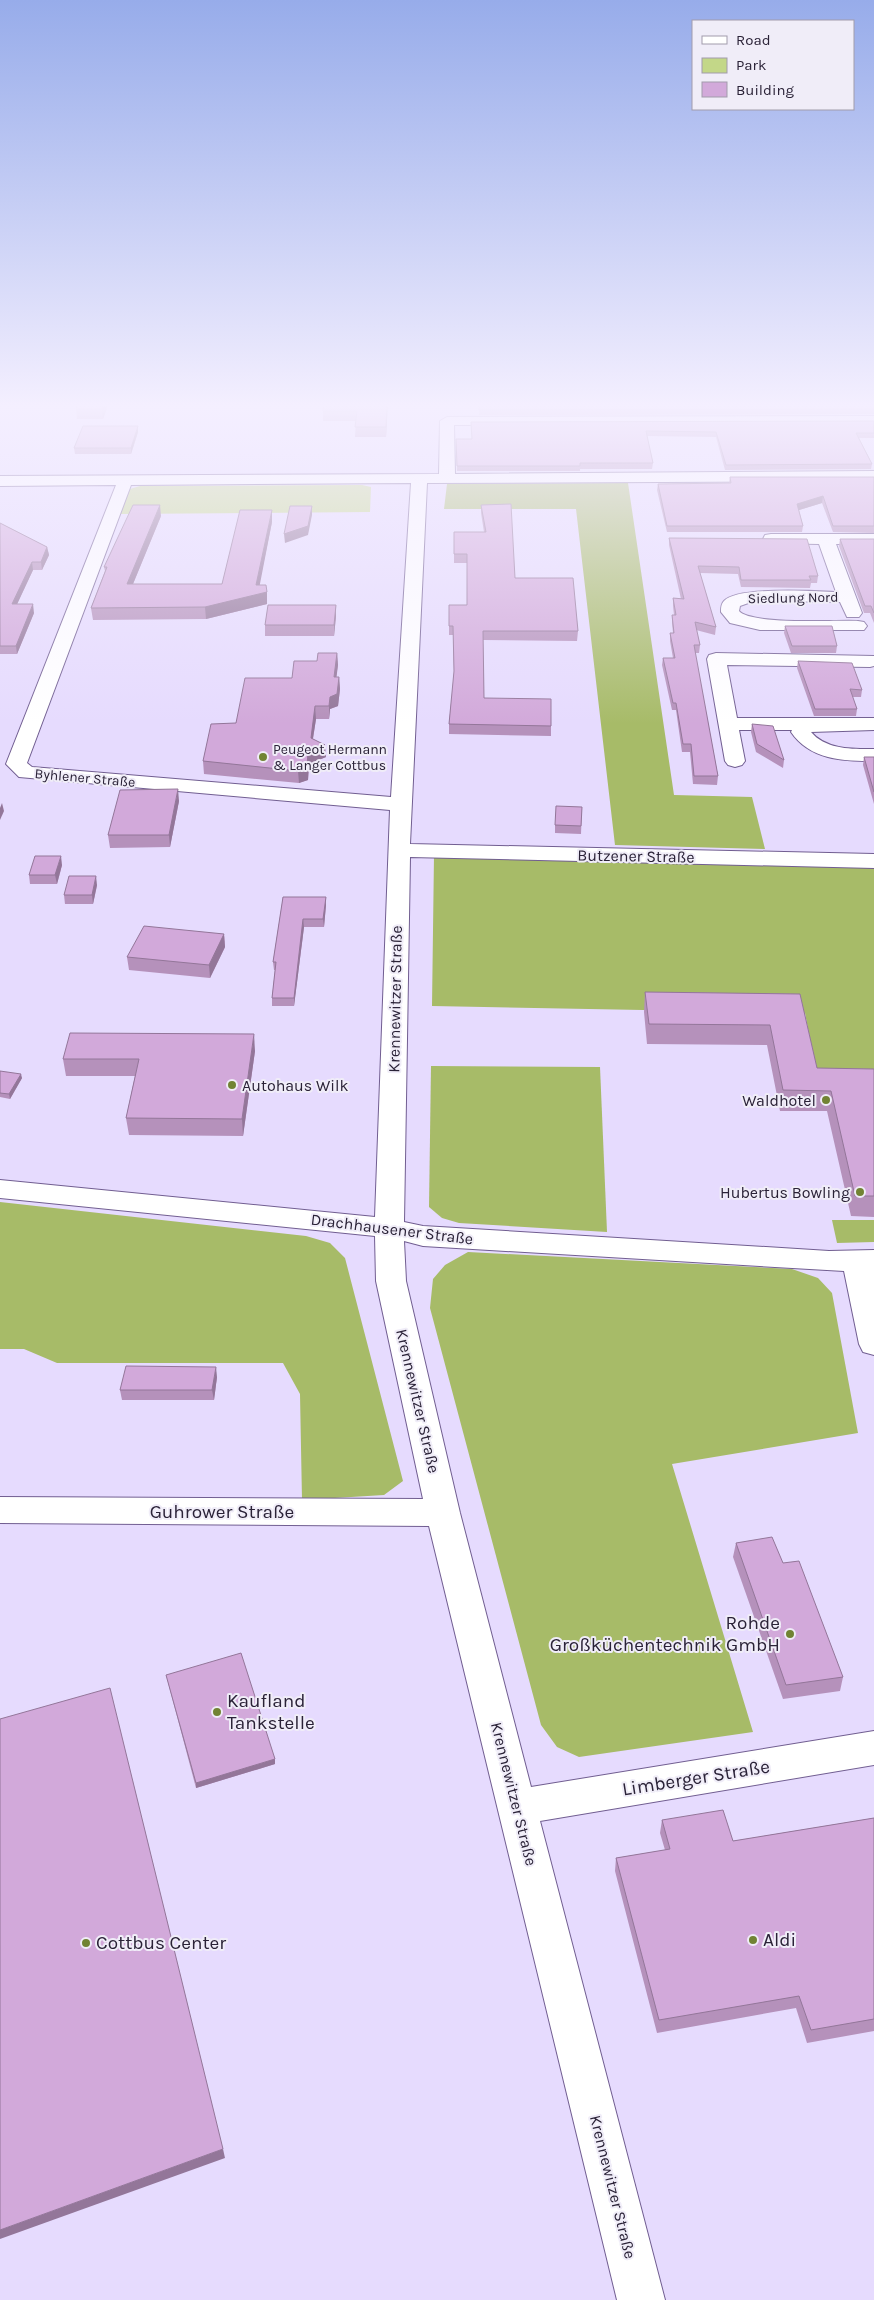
<svg xmlns="http://www.w3.org/2000/svg" width="874" height="2300" viewBox="0 0 874 2300" font-family="Karla,sans-serif">
  <style>
    .green { fill: #c3d788 }
    .forest { fill: #a7bb68 }
    .lines { fill: none; stroke-linecap: round; stroke-linejoin: round }
    .minor-casing { stroke: #715e91; stroke-width: 2 }
    .minor { fill: #fff; fill-rule: evenodd }
    .wall { fill: #b591bb }
    .shaded-wall { fill: #937699 }
    .building { fill: #d2a9da; stroke: #937699 }
    .poi-dot { fill: #718333; stroke: #f0edf8; stroke-width: 2 }
    .labels { text-anchor: middle; dominant-baseline: central; stroke-width: 4; stroke-linejoin: round; paint-order: stroke }
    .far-street-label { font-size: 14px; fill: #2a2237; stroke: #f0edf8 }
    .far-poi-label { font-size: 14px; fill: #2a2237; stroke: #f0edf8; text-anchor: start }
    .street-label { font-size: 16px; fill: #2a2237; stroke: #f0edf8 }
    .poi-label { font-size: 16px; fill: #2a2237; stroke: #f0edf8; text-anchor: end }
    .near-street-label { font-size: 19px; fill: #2a2237; stroke: #f0edf8 }
    .near-poi-label { font-size: 19px; fill: #2a2237; stroke: #f0edf8; text-anchor: start }
  </style>
  <rect width="100%" height="100%" fill="#e6dbfe"/>
  <!-- green -->
  <polygon class="green" points="362,485 371,487 370,512 119,514 130,489 140,486"/>
  <!-- forest -->
  <g class="forest">
    <polygon points="628,483 674,795 752,797 765,849 615,845 576,509 444,509 447,484"/>
    <polygon points="434,855 874,867 874,1087 819,1086 805,1013 432,1006"/>
    <polygon points="431,1066 600,1067 607,1232 459,1223 442,1218 429,1207"/>
    <polygon points="0,1202 306,1236 330,1243 345,1258 403,1481 384,1495 302,1500 300,1394 283,1363 57,1363 24,1349 0,1349"/>
    <polygon points="832,1220 874,1220 874,1242 837,1243"/>
    <polygon points="468,1252 792,1269 818,1278 832,1293 858,1433 672,1464 753,1732 579,1757 557,1747 541,1725 430,1308 433,1279 445,1265"/>
  </g>
  <g class="lines">
    <defs>
      <g id="minor">
        <path d="M874 416V424L454 425 455 474 874 471V481L427 483 410 844 874 854V868L410 857 404 1222 423 1226 829 1251 874 1250V1355L863 1352 859 1344 844 1271 423 1246 404 1241 406 1281 460 1513 531 1787 874 1731V1765L540 1821 665 2300H617L429 1526 0 1523V1497L423 1499 376 1281 375 1236 0 1198V1180L375 1217 390 810 19 777 6 764 116 485 0 486V476L439 474 440 421 447 417ZM411 483 391 797 32 767 27 763 131 485Z"/>
        <path d="M771 534H874V544H836L862 613 859 617H847L840 602 754 601 740 606 739 611C751 625 837 620 858 621L864 622 867 626 864 630H760L730 623 721 612C721 608 721 604 724 601 737 586 815 591 836 592L819 544 765 543 763 539 765 535Z"/>
        <path d="M716 653 874 656V666L870 667 727 665 737 718H874V730L811 732C826 750 853 749 874 749V761C843 761 810 760 791 732L792 730H739L745 761 742 765 735 767 728 765 725 761 707 659 709 655Z"/>
      </g>
    </defs>
    <!-- minor casing -->
    <use href="#minor" class="minor-casing"/>
    <!-- minor -->
    <use href="#minor" class="minor"/>
  </g>
  <!-- wall -->
  <g class="wall">
    <polygon points="78,402 109,402 103,419 77,419 76,409"/>
    <polygon points="388,402 386,437 355,437 356,421 323,421 323,411"/>
    <polygon points="480,402 621,404 710,404 710,402 874,402 874,414 479,415"/>
    <polygon points="874,421 874,438 859,438 872,464 871,469 725,470 716,437 647,436 653,463 652,469 580,469 580,471 457,471 456,439 472,439"/>
    <polygon points="138,432 131,454 75,454 74,448"/>
    <polygon points="730,477 874,477 874,533 833,532 822,503 799,510 803,526 802,532 667,532 657,490 658,484 729,483"/>
    <polygon points="481,505 515,578 578,631 577,641 483,640 484,698 551,726 551,736 449,734 449,724 454,673 453,635 449,635 449,605 467,605 467,563 454,563 454,532 484,532 481,513"/>
    <polygon points="161,516 133,584 222,584 272,522 259,585 267,592 267,604 206,619 93,620 91,608 105,571 104,567"/>
    <polygon points="0,523 47,547 49,555 42,570 33,570 17,604 34,613 17,654 0,654"/>
    <polygon points="669,538 818,576 817,583 811,583 810,588 741,587 738,574 700,573 716,627 715,635 696,630 700,645 699,653 695,653 718,776 717,785 693,784 690,752 682,752 676,710 672,710 662,665 663,658 673,658 670,641 670,633 673,633 672,622 672,615 674,615 673,606 673,598 681,599 669,545"/>
    <polygon points="840,539 874,539 874,623 870,613 864,613 839,546"/>
    <polygon points="336,605 336,616 334,636 265,636 265,625"/>
    <polygon points="785,626 837,646 836,653 791,653 784,633"/>
    <polygon points="337,653 338,665 336,677 339,677 340,689 338,706 330,709 329,719 316,719 313,739 326,757 309,764 308,780 299,783 204,774 203,761 236,723 292,678 317,661"/>
    <polygon points="798,661 862,690 861,697 852,697 857,709 856,716 814,716 797,668"/>
    <polygon points="752,724 784,760 783,768 756,752 751,732"/>
    <polygon points="864,757 874,757 874,804 863,765"/>
    <polygon points="179,801 170,847 110,848 108,835"/>
    <polygon points="582,807 581,834 555,833 555,825"/>
    <polygon points="62,865 57,884 30,884 29,875"/>
    <polygon points="97,885 93,904 65,904 64,895"/>
    <polygon points="283,897 326,897 326,905 324,927 304,927 294,1006 272,1006 272,998 275,970 274,970 273,962"/>
    <polygon points="224,934 225,947 210,978 129,970 127,957"/>
    <polygon points="645,992 800,994 817,1068 874,1069 874,1217 851,1216 827,1111 780,1111 767,1045 647,1044 644,1012"/>
    <polygon points="255,1051 243,1136 129,1135 126,1118 135,1076 66,1076 63,1059"/>
    <polygon points="0,1071 22,1078 10,1099 0,1097"/>
    <polygon points="217,1377 214,1400 122,1400 120,1390"/>
    <polygon points="736,1543 783,1563 843,1677 840,1691 783,1699 733,1557"/>
    <polygon points="166,1675 275,1759 275,1764 196,1788"/>
    <polygon points="874,1818 874,2031 807,2043 796,2008 657,2033 615,1871 616,1858 665,1850 660,1833 662,1820 733,1841"/>
  </g>
  <!-- shaded-wall -->
  <g class="shaded-wall">
    <polygon points="104,402 109,402 103,419 102,409"/>
    <polygon points="387,402 388,402 386,437 386,427"/>
    <polygon points="138,426 138,432 131,454 131,448"/>
    <polygon points="823,496 822,503 796,511 797,504"/>
    <polygon points="160,505 161,516 128,596 127,584"/>
    <polygon points="312,506 312,515 308,535 285,543 284,534"/>
    <polygon points="272,510 272,522 258,594 267,592 267,604 206,619 205,607 256,585"/>
    <polygon points="47,547 49,555 42,570 41,562"/>
    <polygon points="32,562 33,570 13,613 12,604"/>
    <polygon points="33,604 34,613 17,654 16,646"/>
    <polygon points="336,605 336,616 334,636 334,625"/>
    <polygon points="337,653 338,665 335,689 334,677"/>
    <polygon points="339,677 340,689 338,706 330,709 329,719 329,706 330,697"/>
    <polygon points="315,706 316,719 311,750 325,745 326,757 309,764 308,780 299,783 298,771 308,751"/>
    <polygon points="178,789 179,801 170,847 169,835"/>
    <polygon points="2,803 4,811 0,820 0,808"/>
    <polygon points="61,856 62,865 57,884 55,875"/>
    <polygon points="96,876 97,885 93,904 92,895"/>
    <polygon points="326,897 326,905 324,927 323,919"/>
    <polygon points="303,919 304,927 294,1006 294,998"/>
    <polygon points="224,934 225,947 210,978 209,965"/>
    <polygon points="254,1034 255,1051 243,1136 242,1119"/>
    <polygon points="21,1074 22,1078 10,1099 9,1094"/>
    <polygon points="216,1367 217,1377 214,1400 212,1390"/>
    <polygon points="275,1759 275,1764 196,1788 196,1783"/>
    <polygon points="223,2149 225,2158 0,2239 0,2230"/>
  </g>
  <!-- building -->
  <g class="building">
    <polygon points="78,402 104,402 102,409 76,409"/>
    <polygon points="324,402 387,402 386,427 355,427 357,411 323,411"/>
    <polygon points="480,402 620,402 621,404 712,404 712,402 874,402 874,409 479,410"/>
    <polygon points="874,421 874,433 856,433 872,464 726,465 716,432 646,431 653,463 580,463 580,466 457,466 456,439 472,439 471,422"/>
    <polygon points="83,426 138,426 131,448 74,448"/>
    <polygon points="730,477 874,477 874,526 833,526 823,496 797,504 803,526 667,526 658,484 731,483"/>
    <polygon points="511,504 515,578 573,578 578,631 483,631 484,698 551,699 551,726 449,724 454,671 453,626 449,626 449,605 467,605 467,554 454,554 454,532 486,532 481,505"/>
    <polygon points="133,505 160,505 127,584 222,584 240,510 272,510 256,585 266,585 267,592 205,607 91,608 107,567 104,567"/>
    <polygon points="290,506 312,506 308,526 284,534"/>
    <polygon points="0,523 47,547 41,562 32,562 12,604 33,604 16,646 0,646"/>
    <polygon points="669,538 807,539 818,576 809,576 811,580 741,580 739,567 698,566 716,627 695,622 700,645 694,645 718,776 694,776 691,744 683,744 676,703 673,703 663,658 675,658 670,633 674,633 672,615 676,615 673,598 684,599"/>
    <polygon points="840,539 874,539 874,613 871,606 865,606"/>
    <polygon points="268,605 336,605 334,625 265,625"/>
    <polygon points="785,626 832,626 837,646 792,646"/>
    <polygon points="318,653 337,653 334,677 339,677 337,694 330,697 329,706 315,706 311,738 325,745 308,751 307,767 298,771 203,761 211,724 236,723 245,678 292,678 294,661 317,661"/>
    <polygon points="798,661 852,663 862,690 850,689 857,709 815,709"/>
    <polygon points="752,724 773,726 784,760 757,744"/>
    <polygon points="864,757 874,757 874,792"/>
    <polygon points="178,789 169,835 108,835 120,790"/>
    <polygon points="556,806 582,807 581,826 555,825"/>
    <polygon points="35,856 61,856 55,875 29,875"/>
    <polygon points="69,876 96,876 92,895 64,895"/>
    <polygon points="283,897 326,897 323,919 303,919 294,998 272,998 276,962 273,962"/>
    <polygon points="144,926 224,934 209,965 127,957"/>
    <polygon points="645,992 800,994 817,1068 874,1069 874,1196 855,1196 831,1091 783,1090 770,1025 649,1024"/>
    <polygon points="70,1033 254,1034 242,1119 126,1118 139,1059 63,1059"/>
    <polygon points="0,1071 21,1074 9,1094 0,1093"/>
    <polygon points="126,1366 216,1367 212,1390 120,1390"/>
    <polygon points="772,1537 783,1563 799,1561 843,1677 786,1685 736,1543"/>
    <polygon points="241,1653 275,1759 196,1783 166,1675"/>
    <polygon points="110,1688 223,2149 0,2230 0,1719"/>
    <polygon points="723,1810 733,1841 874,1818 874,2019 811,2030 799,1996 659,2020 616,1858 670,1849 662,1820"/>
  </g>
  <!-- sky -->
  <linearGradient id="sky" x2="0" y2="1"><stop stop-color="#97acea"/><stop offset="0.56" stop-color="#f4efff"/><stop offset="1" stop-color="#f4efff" stop-opacity="0"/></linearGradient>
  <rect width="874" height="724" fill="url(#sky)"/>
  <!-- markers -->
  <g class="poi-dot">
    <circle cx="263" cy="757" r="5"/>
    <circle cx="232" cy="1085" r="5"/>
    <circle cx="826" cy="1100" r="5"/>
    <circle cx="860" cy="1192" r="5"/>
    <circle cx="790" cy="1634" r="5"/>
    <circle cx="217" cy="1712" r="5"/>
    <circle cx="753" cy="1940" r="5"/>
    <circle cx="86" cy="1943" r="5"/>
  </g>
  <g class="labels">
    <!-- far-street labels -->
    <g class="far-street-label">
      <text transform="translate(793 598) rotate(-1)">Siedlung Nord</text>
      <text transform="translate(85 778) rotate(5)">Byhlener Straße</text>
    </g>
    <!-- far-poi labels -->
    <g class="far-poi-label">
      <text x="273" y="749">Peugeot Hermann<tspan x="273" dy="16">&amp; Langer Cottbus</tspan></text>
    </g>
    <!-- street labels -->
    <g class="street-label">
      <text transform="translate(636 856) rotate(1)">Butzener Straße</text>
      <text transform="translate(395 999) rotate(-89)">Krennewitzer Straße</text>
      <text transform="translate(392 1229) rotate(7)">Drachhausener Straße</text>
      <text transform="translate(418 1401) rotate(77)">Krennewitzer Straße</text>
      <text transform="translate(514 1794) rotate(76)">Krennewitzer Straße</text>
      <text transform="translate(613 2187) rotate(76)">Krennewitzer Straße</text>
    </g>
    <!-- poi labels -->
    <g class="poi-label">
      <text x="242" y="1085" text-anchor="start">Autohaus Wilk</text>
      <text x="816" y="1100">Waldhotel</text>
      <text x="850" y="1192">Hubertus Bowling</text>
    </g>
    <!-- near-street labels -->
    <g class="near-street-label">
      <text x="222" y="1512">Guhrower Straße</text>
      <text transform="translate(696 1778) rotate(-9)">Limberger Straße</text>
    </g>
    <!-- near-poi labels -->
    <g class="near-poi-label">
      <text x="780" y="1623" text-anchor="end">Rohde<tspan x="780" dy="22">Großküchentechnik GmbH</tspan></text>
      <text x="227" y="1701">Kaufland<tspan x="227" dy="22">Tankstelle</tspan></text>
      <text x="763" y="1940">Aldi</text>
      <text x="96" y="1943">Cottbus Center</text>
    </g>
  </g>
  <!-- legend -->
  <rect x="692" y="20" width="162" height="90" fill="#f0edf8" stroke="#a19cab"/>
  <rect x="702" y="36" width="25" height="8" fill="#ffffff" stroke="#a19cab"/>
  <text x="736" y="45" font-size="15" fill="#2a2237">Road</text>
  <rect x="702" y="58" width="25" height="15" fill="#c3d788" stroke="#a19cab"/>
  <text x="736" y="70" font-size="15" fill="#2a2237">Park</text>
  <rect x="702" y="82" width="25" height="15" fill="#d2a9da" stroke="#a19cab"/>
  <text x="736" y="95" font-size="15" fill="#2a2237">Building</text>
</svg>
